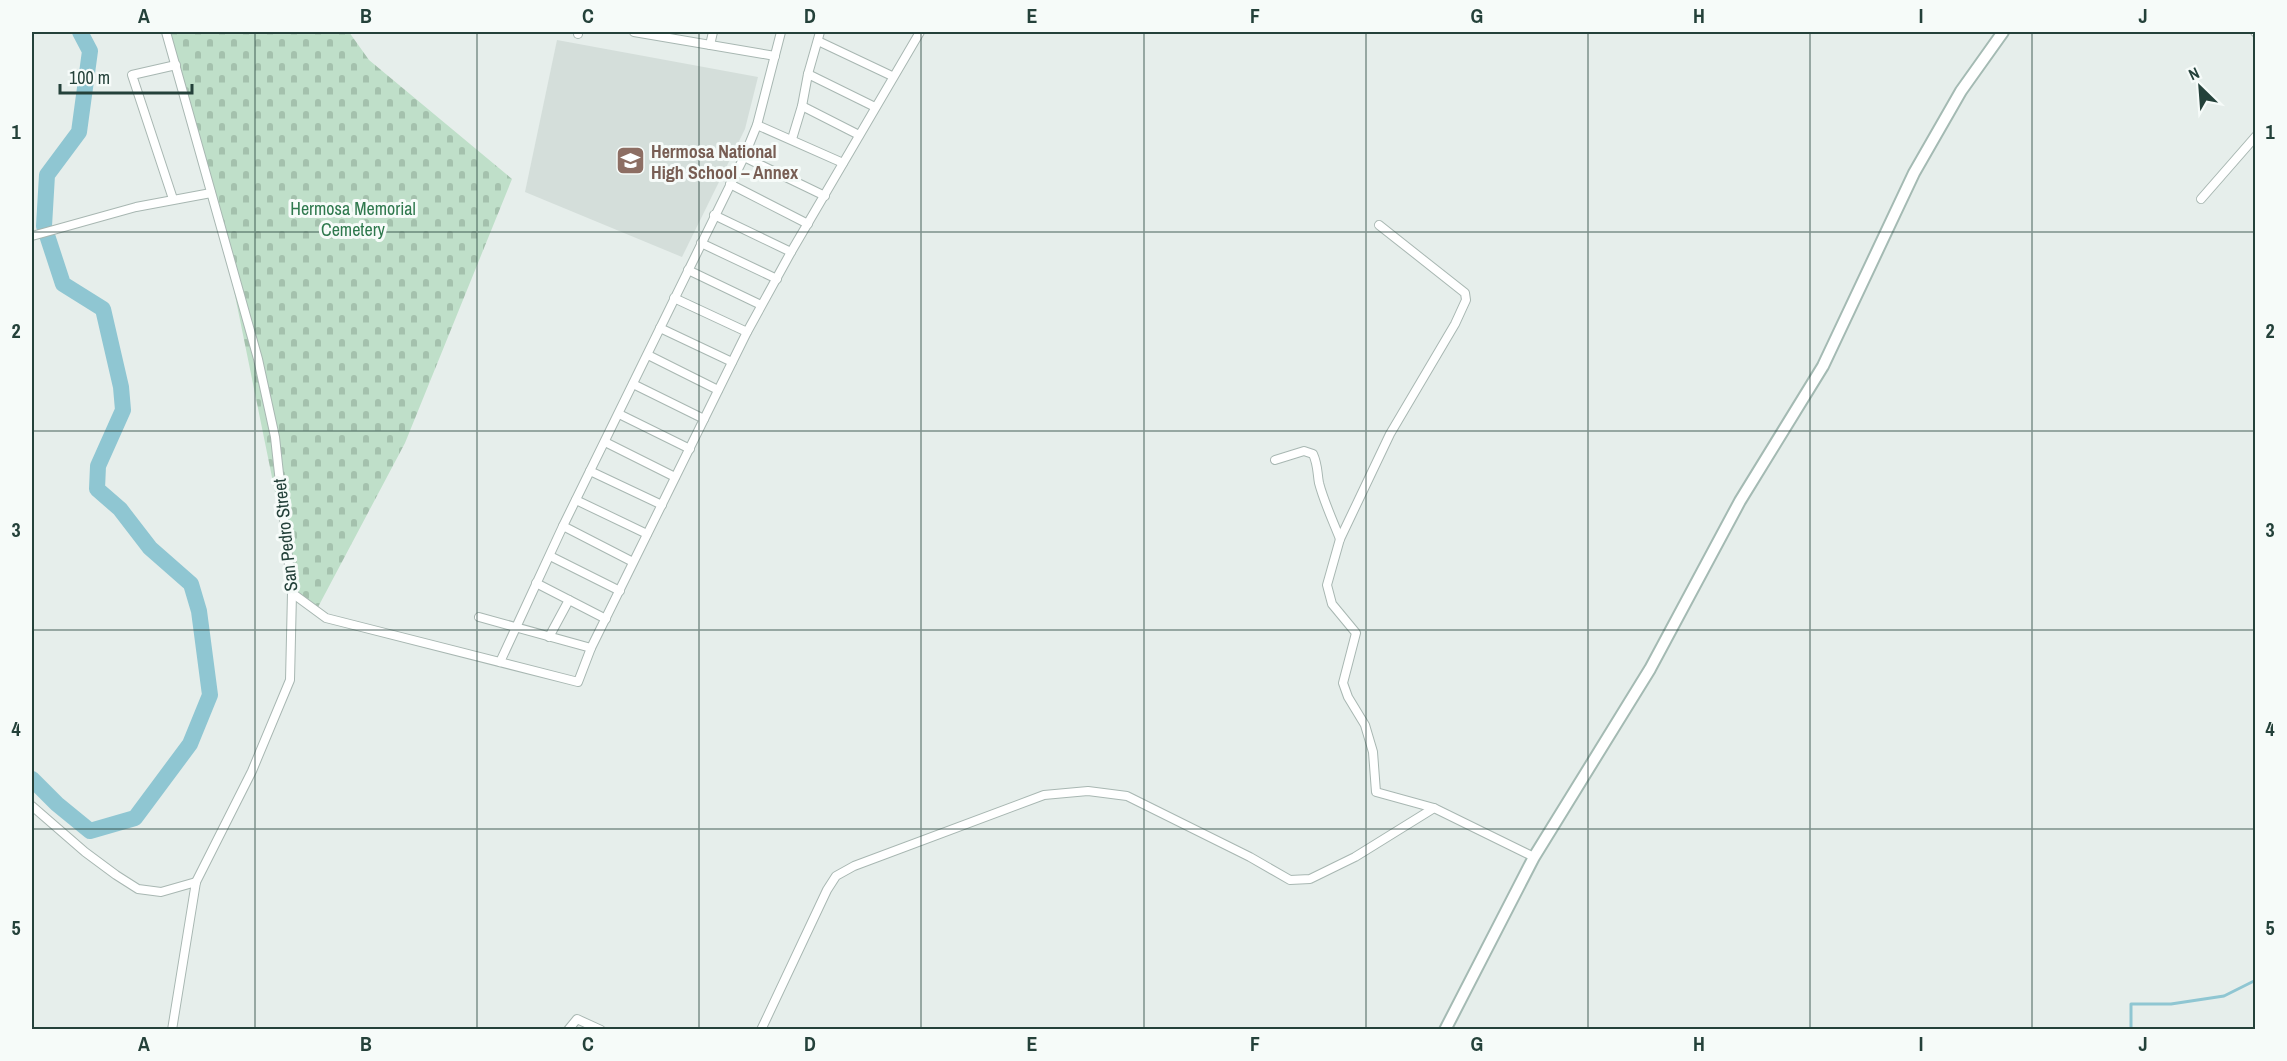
<svg xmlns="http://www.w3.org/2000/svg" width="2287" height="1061" viewBox="0 0 2287 1061" font-family="'Archivo Narrow',sans-serif">
  <style>
    .built { fill: #d4deda }
    .cemetery { fill: url(#cemetery-stones) }
    .lines { fill: none; stroke-linecap: round; stroke-linejoin: round }
    .stream { stroke: #8fc6d2; stroke-width: 3 }
    .river { stroke: #8fc6d2; stroke-width: 16 }
    .street-casing { stroke: #a8b7b2; stroke-width: 10 }
    .secondary-casing { stroke: #a4bab3; stroke-width: 14 }
    .street { stroke: #fff; stroke-width: 8 }
    .secondary { stroke: #fff; stroke-width: 10 }
    .grid { fill: none; stroke: #24413a; stroke-width: 1.5; stroke-opacity: 0.55 }
    .labels { text-anchor: middle; dominant-baseline: central; stroke-width: 6; stroke-linejoin: round; paint-order: stroke }
    .education-label { font-size: 18px; font-weight: bold; fill: #785e54; stroke: #f6fbf9; text-anchor: start }
    .park-label { font-size: 18px; fill: #2e784d; stroke: #f6fbf9 }
    .street-label { font-size: 18px; fill: #24413a; stroke: #f6fbf9 }
    .neatline { fill: none; stroke: #24413a; stroke-width: 2 }
    .grid-label { font-size: 20px; text-anchor: middle; font-weight: bold; fill: #24413a }
  </style>
  <defs>
    <pattern id="cemetery-stones" width="16" height="16" patternUnits="userSpaceOnUse" patternTransform="scale(1.5)"><rect width="16" height="16" fill="#bfdfc9"/><path d="M2 7V4a2 2 0 0 1 4 0v3zM10 15v-3a2 2 0 0 1 4 0v3z" fill="#a4c1ad"/></pattern>
  </defs>
  <rect width="100%" height="100%" fill="#e6eeeb"/>
  <!-- built -->
  <polygon class="built" points="557,40 758,77 745,129 682,257 525,192"/>
  <!-- cemetery -->
  <polygon class="cemetery" points="169,32 349,32 369,60 512,179 405,443 317,609 296,595 216,202"/>
  <g class="lines">
    <!-- stream -->
    <polyline class="stream" points="2131,1030 2131,1004 2171,1004 2224,996 2256,980"/>
    <!-- river -->
    <polyline class="river" points="32,779 57,804 90,831 135,818 190,744 210,695 199,611 191,584 150,548 120,509 97,489 98,466 123,410 121,387 103,309 63,284 44,226 47,175 79,132 90,51 80,32"/>
    <defs>
      <g id="street">
        <polyline points="166,32 258,359 275,437 292,593 290,680 252,771 196,882 172,1030"/>
        <polyline points="634,32 775,56"/>
        <polyline points="2255,32 2256,33"/>
        <polyline points="578,34 578,32"/>
        <polyline points="818,41 892,76"/>
        <polyline points="710,45 713,32"/>
        <polyline points="808,74 875,107"/>
        <polyline points="802,106 859,135"/>
        <polyline points="757,125 843,163"/>
        <polyline points="792,139 802,106 808,74 820,32"/>
        <polyline points="744,157 825,196"/>
        <polyline points="730,184 808,224"/>
        <polyline points="173,199 132,75 176,65"/>
        <polyline points="2201,199 2256,136"/>
        <polyline points="714,215 791,252"/>
        <polyline points="1379,225 1465,293 1466,300 1455,324 1390,434 1340,539 1327,585 1332,604 1356,633 1343,683 1348,697 1365,725 1373,752 1376,792 1434,808"/>
        <polyline points="32,236 136,207 211,193"/>
        <polyline points="701,243 777,279"/>
        <polyline points="688,270 761,305"/>
        <polyline points="674,298 747,332"/>
        <polyline points="660,328 732,362"/>
        <polyline points="648,355 718,390"/>
        <polyline points="633,384 704,419"/>
        <polyline points="619,414 690,449"/>
        <polyline points="605,442 675,477"/>
        <path d="M1275 460 1304 451 1313 454C1318 465 1317 472 1319 483 1324 502 1333 521 1340 539"/>
        <polyline points="590,471 662,505"/>
        <polyline points="576,500 647,534"/>
        <polyline points="563,526 633,562"/>
        <polyline points="550,556 620,591"/>
        <polyline points="536,583 606,619"/>
        <polyline points="292,593 326,618 578,682 591,648 747,332 791,252 920,32"/>
        <polyline points="479,617 591,648"/>
        <polyline points="549,637 569,600"/>
        <polyline points="500,662 563,526 744,157 757,125 781,32"/>
        <polyline points="32,806 85,852 116,875 138,889 161,892 196,882"/>
        <polyline points="568,1030 577,1019 601,1030"/>
        <polyline points="761,1030 827,890 836,876 854,866 1044,795 1088,791 1127,796 1250,857 1290,880 1310,879 1355,857 1434,808 1534,857"/>
      </g>
      <polyline id="secondary" points="1445,1030 1534,857 1650,669 1740,501 1823,366 1914,173 1961,91 2003,32"/>
    </defs>
    <!-- street casing -->
    <use href="#street" class="street-casing"/>
    <!-- secondary casing -->
    <use href="#secondary" class="secondary-casing"/>
    <!-- street -->
    <use href="#street" class="street"/>
    <!-- secondary -->
    <use href="#secondary" class="secondary"/>
  </g>
  <!-- grid -->
  <path class="grid" d="M255 32V1030M477 32V1030M699 32V1030M921 32V1030M1144 32V1030M1366 32V1030M1588 32V1030M1810 32V1030M2032 32V1030M32 232H2256M32 431H2256M32 630H2256M32 829H2256"/>
  <!-- icons -->
  <defs>
    <symbol id="school-square" viewBox="-11 -11 22 22"><rect x="-9" y="-9" width="18" height="18" rx="4" fill="#8d6e63" stroke="#f6fbf9"/><path d="M0-5L7-2L0 1L-7-2ZM-4 1L0 2.5L4 1V4Q0 6-4 4Z" fill="#fff"/></symbol>
  </defs>
  <g fill-rule="evenodd">
    <use href="#school-square" x="614" y="144" width="33" height="33"/>
  </g>
  <g class="labels">
    <!-- education labels -->
    <g class="education-label">
      <text x="651" y="151">Hermosa National<tspan x="651" dy="21">High School – Annex</tspan></text>
    </g>
    <!-- park labels -->
    <g class="park-label">
      <text x="353" y="208">Hermosa Memorial<tspan x="353" dy="21">Cemetery</tspan></text>
    </g>
    <!-- street labels -->
    <g class="street-label">
      <text transform="translate(285 535) rotate(-96)">San Pedro Street</text>
    </g>
  </g>
  <!-- border -->
  <rect width="2287" height="1061" fill="none" stroke="#f6fbf9" stroke-width="66"/>
  <!-- north arrow -->
  <g transform="translate(2200 87) rotate(335)" stroke="#f6fbf9" stroke-width="4.5" paint-order="stroke">
  <path d="M0-4.5L10 22L0 15L-10 22Z" fill="#24413a"/>
  <text y="-9" font-size="16" font-weight="bold" text-anchor="middle" fill="#24413a">N</text>
  </g>
  <!-- scale -->
  <path d="M60 84v9h132v-9" fill="none" stroke="#24413a" stroke-width="3"/>
  <text x="69" y="84" font-size="18" fill="#24413a" stroke="#f6fbf9" stroke-width="4.5" paint-order="stroke">100 m</text>
  <rect x="33" y="33" width="2221" height="995" class="neatline"/>
  <g class="grid-label">
    <text x="144" y="23">A</text>
    <text x="366" y="23">B</text>
    <text x="588" y="23">C</text>
    <text x="810" y="23">D</text>
    <text x="1032" y="23">E</text>
    <text x="1255" y="23">F</text>
    <text x="1477" y="23">G</text>
    <text x="1699" y="23">H</text>
    <text x="1921" y="23">I</text>
    <text x="2143" y="23">J</text>
    <text x="16" y="139">1</text>
    <text x="2270" y="139">1</text>
    <text x="16" y="338">2</text>
    <text x="2270" y="338">2</text>
    <text x="16" y="537">3</text>
    <text x="2270" y="537">3</text>
    <text x="16" y="736">4</text>
    <text x="2270" y="736">4</text>
    <text x="16" y="935">5</text>
    <text x="2270" y="935">5</text>
    <text x="144" y="1051">A</text>
    <text x="366" y="1051">B</text>
    <text x="588" y="1051">C</text>
    <text x="810" y="1051">D</text>
    <text x="1032" y="1051">E</text>
    <text x="1255" y="1051">F</text>
    <text x="1477" y="1051">G</text>
    <text x="1699" y="1051">H</text>
    <text x="1921" y="1051">I</text>
    <text x="2143" y="1051">J</text>
  </g>
</svg>
